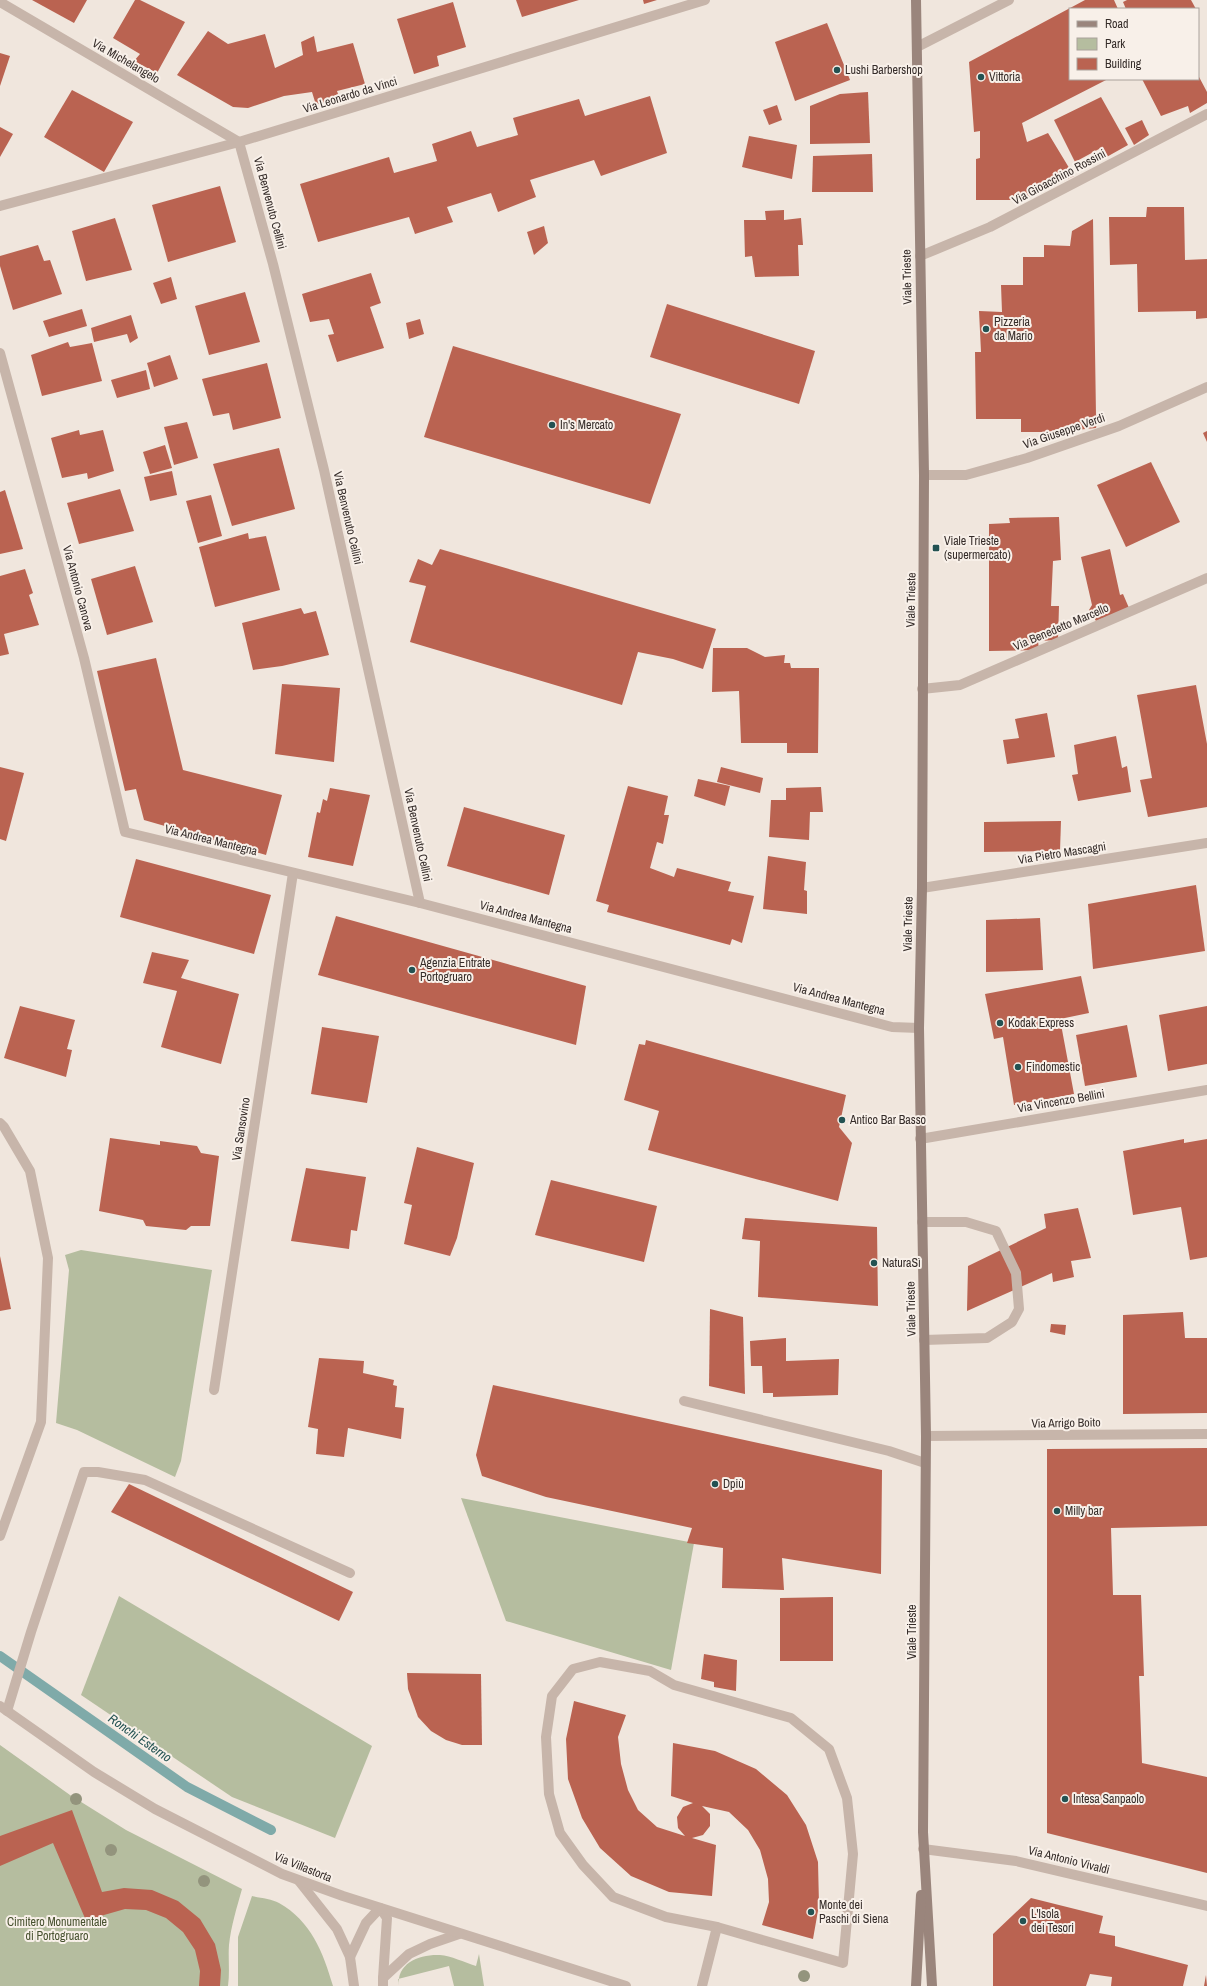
<svg xmlns="http://www.w3.org/2000/svg" width="1207" height="1986" viewBox="0 0 1207 1986" font-family="'Archivo Narrow',sans-serif">
  <style>
    .green { fill: #b5bd9f }
    .lines { fill: none; stroke-linecap: round; stroke-linejoin: round }
    .stream { stroke: #7faaa9; stroke-width: 10 }
    .building { fill: #ba6351 }
    .service { stroke: #c7b5aa; stroke-width: 10 }
    .minor { stroke: #c7b5aa; stroke-width: 10 }
    .tertiary { stroke: #c7b5aa; stroke-width: 10 }
    .secondary { stroke: #9a857c; stroke-width: 10 }
    .tree { fill: #93947d }
    .poi-dot { fill: #235252; stroke: #f8f0e9; stroke-width: 1.5 }
    .labels { text-anchor: middle; dominant-baseline: central; stroke-width: 4; stroke-linejoin: round; paint-order: stroke }
    .street-label { font-size: 12px; fill: #352c29; stroke: #f8f0e9 }
    .poi-label { font-size: 12px; fill: #352c29; stroke: #f8f0e9; text-anchor: start }
    .park-label { font-size: 12px; fill: #47512f; stroke: #f8f0e9 }
    .water-label { font-size: 13px; font-style: italic; fill: #235252; stroke: #f8f0e9 }
  </style>
  <rect width="100%" height="100%" fill="#f0e6dd"/>
  <!-- green -->
  <g class="green">
    <polygon points="81,1250 212,1270 181,1461 175,1477 77,1430 56,1423 69,1270 65,1255"/>
    <polygon points="461,1498 694,1543 671,1670 506,1621"/>
    <polygon points="119,1596 372,1746 335,1838 232,1797 81,1695"/>
    <path d="M0 1745 70 1795 126 1830 242 1889C237 1907 231 1926 229 1945 228 1958 230 1972 228 1986H0Z"/>
    <path d="M252 1896C261 1898 272 1899 279 1903 311 1921 323 1952 333 1986H238V1937Z"/>
    <path d="M479 1954 484 1986H454L449 1966 398 1979 399 1986C396 1963 420 1954 440 1955 451 1956 464 1962 476 1966Z"/>
  </g>
  <g class="lines">
    <!-- stream -->
    <polyline class="stream" points="0,1656 187,1787 271,1830"/>
  </g>
  <!-- building -->
  <g class="building">
    <polygon points="32,0 87,0 74,23"/>
    <polygon points="135,0 140,0 185,22 157,73 134,61 140,54 113,38"/>
    <polygon points="516,0 579,0 522,17"/>
    <polygon points="643,0 657,0 644,4"/>
    <polygon points="1085,0 1114,0 1118,9 1070,9 1070,79 1108,79 1022,123 1027,142 1048,133 1074,176 1022,200 976,200 976,159 980,158 980,131 974,132 969,62"/>
    <polygon points="1127,0 1191,0 1196,9 1126,9 1123,2"/>
    <polygon points="453,2 466,47 437,56 439,66 414,74 397,19"/>
    <polygon points="827,23 850,80 795,101 775,42"/>
    <polygon points="208,31 228,44 265,34 275,68 303,55 301,42 314,36 317,52 353,43 365,84 337,91 339,97 316,105 312,92 284,96 248,108 233,107 177,75"/>
    <polygon points="0,53 10,56 0,86"/>
    <polygon points="1198,75 1207,92 1207,103 1190,113 1188,106 1161,116 1142,79 1198,79"/>
    <polygon points="72,90 133,122 104,172 44,137"/>
    <polygon points="868,92 870,143 810,144 810,106 840,94"/>
    <polygon points="650,96 667,153 601,176 594,160 530,180 536,197 498,212 491,193 447,207 453,222 415,234 409,217 318,242 300,184 389,157 394,173 437,161 432,144 471,131 477,147 518,135 513,118 579,99 585,116"/>
    <polygon points="1101,97 1128,145 1103,159 1099,149 1075,162 1054,120"/>
    <polygon points="777,105 782,120 769,125 763,110"/>
    <polygon points="1142,120 1149,135 1134,145 1125,128"/>
    <polygon points="0,127 13,134 0,157"/>
    <polygon points="749,136 797,145 792,179 742,167"/>
    <polygon points="872,154 873,192 812,192 813,156"/>
    <polygon points="220,186 236,242 168,262 152,205"/>
    <polygon points="1147,207 1184,207 1185,260 1207,259 1207,318 1196,319 1196,311 1138,312 1137,264 1110,265 1109,217 1146,217"/>
    <polygon points="784,210 784,220 801,218 803,245 798,245 799,276 755,277 752,256 745,257 744,220 766,220 765,211"/>
    <polygon points="115,218 132,270 86,281 72,231"/>
    <polygon points="1093,219 1096,415 1098,416 1096,428 1056,432 1021,432 1021,419 976,419 975,352 981,352 979,311 1002,312 1001,285 1023,285 1023,257 1044,257 1044,245 1070,246 1072,231"/>
    <polygon points="544,226 548,243 534,255 527,232"/>
    <polygon points="38,245 44,261 50,260 62,294 13,310 0,266 0,256"/>
    <polygon points="371,273 381,303 370,307 384,348 337,362 328,335 334,334 329,319 310,322 302,294"/>
    <polygon points="171,277 177,299 161,304 153,283"/>
    <polygon points="245,292 260,342 209,355 195,306"/>
    <polygon points="667,304 815,351 799,404 650,357"/>
    <polygon points="82,309 87,326 49,337 43,321"/>
    <polygon points="131,315 138,338 130,343 127,334 94,342 91,328"/>
    <polygon points="420,319 424,334 409,339 406,323"/>
    <polygon points="68,342 70,347 92,343 102,381 42,396 31,355"/>
    <polygon points="453,346 681,414 650,504 424,437"/>
    <polygon points="170,355 178,379 154,387 147,363"/>
    <polygon points="267,363 281,418 233,430 229,413 213,416 202,379"/>
    <polygon points="146,370 150,389 117,398 111,380"/>
    <polygon points="187,422 198,458 174,465 164,427"/>
    <polygon points="79,430 80,435 103,430 114,471 88,479 87,473 62,478 51,438"/>
    <polygon points="1207,431 1207,442 1203,433"/>
    <polygon points="165,445 172,468 150,474 143,452"/>
    <polygon points="279,448 295,509 232,526 213,464"/>
    <polygon points="1151,462 1180,522 1126,547 1097,485"/>
    <polygon points="172,471 177,495 150,501 144,477"/>
    <polygon points="120,489 134,531 79,544 67,503"/>
    <polygon points="5,490 23,549 0,554 0,492"/>
    <polygon points="211,495 222,536 198,543 186,501"/>
    <polygon points="1059,517 1061,560 1053,561 1051,606 1059,606 1058,640 1038,641 1039,650 989,651 989,524 1010,523 1009,518"/>
    <polygon points="248,533 249,539 266,536 280,590 215,607 199,547"/>
    <polygon points="440,549 716,629 703,669 673,659 638,652 622,705 410,642 426,586 409,582 418,559 432,565"/>
    <polygon points="1110,549 1120,595 1123,594 1129,608 1096,621 1089,610 1092,605 1081,557"/>
    <polygon points="135,566 153,622 107,635 91,579"/>
    <polygon points="25,569 33,593 29,595 39,625 4,634 9,654 0,656 0,576"/>
    <polygon points="301,608 304,614 316,611 329,655 282,666 253,670 242,623"/>
    <polygon points="713,648 747,648 765,657 785,655 784,663 790,663 791,668 819,668 818,753 787,753 787,743 741,743 739,691 712,692"/>
    <polygon points="156,658 183,770 282,795 266,855 144,820 136,789 125,791 97,671"/>
    <polygon points="282,684 340,688 334,762 275,754"/>
    <polygon points="1196,685 1207,744 1207,807 1148,817 1140,780 1152,778 1137,695"/>
    <polygon points="1047,713 1055,757 1007,764 1003,740 1019,738 1015,719"/>
    <polygon points="1116,736 1122,768 1127,766 1131,792 1078,801 1072,775 1078,774 1074,745"/>
    <polygon points="0,767 24,773 6,841 0,839"/>
    <polygon points="721,767 763,778 760,793 717,782"/>
    <polygon points="698,779 730,786 725,806 694,796"/>
    <polygon points="628,786 668,796 664,815 669,815 663,844 657,842 650,868 674,877 677,868 731,882 728,891 754,896 742,943 732,939 730,945 607,912 609,905 596,901"/>
    <polygon points="821,787 823,812 810,812 809,840 769,837 771,800 786,800 786,788"/>
    <polygon points="330,788 370,795 353,866 308,857 317,812 320,813 323,799 327,801"/>
    <polygon points="464,807 565,835 549,895 447,866"/>
    <polygon points="1061,821 1060,851 984,852 984,822"/>
    <polygon points="768,856 806,862 804,890 807,891 807,914 763,909"/>
    <polygon points="136,859 271,895 254,954 120,917"/>
    <polygon points="1196,885 1205,951 1093,969 1088,904"/>
    <polygon points="336,916 586,986 576,1045 318,975"/>
    <polygon points="1040,918 1043,970 986,972 986,920"/>
    <polygon points="152,952 189,960 181,978 239,994 221,1064 161,1047 177,991 143,983"/>
    <polygon points="1081,976 1089,1013 1060,1019 1074,1094 1014,1105 1003,1037 994,1039 985,994"/>
    <polygon points="20,1006 75,1020 67,1049 72,1050 66,1077 4,1058"/>
    <polygon points="1207,1006 1207,1064 1168,1071 1159,1015"/>
    <polygon points="1127,1025 1137,1077 1085,1086 1076,1035"/>
    <polygon points="322,1027 379,1036 367,1103 311,1094"/>
    <polygon points="646,1040 846,1095 839,1127 852,1143 838,1201 648,1150 659,1111 624,1100 639,1044 645,1045"/>
    <polygon points="110,1138 160,1145 160,1141 197,1146 201,1153 219,1156 210,1226 191,1226 186,1230 146,1226 143,1220 99,1211"/>
    <polygon points="1184,1139 1184,1143 1207,1139 1207,1257 1190,1260 1181,1207 1133,1215 1123,1151"/>
    <polygon points="417,1147 474,1163 457,1238 450,1256 404,1244 412,1205 404,1203"/>
    <polygon points="306,1168 366,1177 357,1231 351,1230 349,1249 291,1241"/>
    <polygon points="551,1180 657,1206 644,1262 535,1235"/>
    <polygon points="1078,1208 1091,1258 1071,1261 1074,1277 1053,1282 1052,1273 967,1311 968,1266 1046,1228 1044,1214"/>
    <polygon points="745,1218 877,1227 878,1306 758,1297 760,1241 742,1239"/>
    <polygon points="0,1256 11,1309 0,1311"/>
    <polygon points="710,1309 743,1317 745,1394 709,1386"/>
    <polygon points="1183,1312 1185,1338 1207,1338 1207,1413 1123,1414 1123,1315"/>
    <polygon points="1051,1324 1066,1325 1065,1335 1050,1332"/>
    <polygon points="786,1338 786,1361 839,1359 838,1395 773,1397 773,1393 763,1393 762,1366 751,1366 750,1341"/>
    <polygon points="319,1358 364,1361 363,1373 394,1380 393,1385 397,1386 395,1407 404,1408 401,1439 348,1428 344,1457 316,1454 318,1429 308,1427"/>
    <polygon points="493,1385 882,1470 881,1574 782,1558 784,1590 722,1588 723,1548 687,1543 692,1528 546,1497 482,1476 476,1455"/>
    <polygon points="1207,1448 1207,1526 1111,1528 1113,1595 1141,1595 1144,1676 1139,1676 1142,1763 1207,1777 1207,1873 1047,1833 1047,1449"/>
    <polygon points="129,1484 353,1592 339,1621 111,1512"/>
    <polygon points="833,1597 833,1661 780,1661 780,1598"/>
    <polygon points="704,1654 737,1660 736,1691 714,1687 714,1682 701,1679"/>
    <polygon points="407,1673 481,1674 482,1745 462,1745 446,1740 431,1731 418,1717 408,1689"/>
    <polygon points="574,1701 626,1715 618,1737 621,1764 628,1790 638,1810 657,1827 685,1836 678,1828 677,1817 683,1807 693,1803 671,1796 673,1743 715,1751 756,1769 787,1795 806,1825 818,1862 819,1905 813,1939 762,1925 769,1902 768,1879 760,1850 748,1830 729,1812 702,1806 710,1814 710,1826 703,1835 692,1838 716,1845 712,1896 669,1892 631,1876 600,1848 582,1818 568,1779 566,1739"/>
    <polygon points="72,1810 102,1892 124,1888 152,1890 178,1901 200,1919 215,1944 221,1970 220,1986 199,1986 200,1971 195,1950 183,1932 166,1918 146,1910 125,1909 104,1915 87,1923 53,1843 0,1866 0,1836"/>
    <polygon points="1031,1898 1103,1916 1099,1933 1115,1936 1115,1946 1188,1965 1183,1986 1111,1986 1112,1977 1090,1974 1086,1986 993,1986 993,1934"/>
    <polygon points="1206,1975 1207,1986 1204,1986"/>
  </g>
  <g class="lines">
    <!-- service -->
    <g class="service">
      <polyline points="0,1123 4,1127 30,1171 48,1258 41,1422 0,1536"/>
      <polyline points="922,1222 966,1222 996,1231 1016,1273 1019,1309 1012,1322 987,1338 924,1340"/>
      <polyline points="684,1401 889,1451 925,1463"/>
      <polygon points="600,1662 650,1671 674,1685 791,1718 829,1749 847,1798 853,1854 843,1963 717,1927 666,1917 613,1897 583,1865 560,1833 549,1794 546,1737 552,1696 573,1669"/>
      <polyline points="7,1711 31,1632 84,1472 98,1472 145,1480 350,1573"/>
      <polyline points="702,1986 717,1927"/>
    </g>
    <!-- minor -->
    <g class="minor">
      <polyline points="0,2 239,142 273,264 324,470 420,903"/>
      <polyline points="917,47 1009,0"/>
      <polyline points="0,206 239,142 705,0"/>
      <polyline points="920,256 990,227 1207,114"/>
      <polyline points="0,353 84,658 125,832 420,903 892,1027 919,1028"/>
      <polyline points="924,475 966,475 1027,458 1119,426 1207,387"/>
      <polyline points="922,689 960,685 1207,578"/>
      <polyline points="922,888 1207,843"/>
      <polyline points="920,1139 1207,1090"/>
      <polyline points="214,1390 293,873"/>
      <polyline points="926,1436 1207,1434"/>
      <polyline points="923,1849 1016,1861 1207,1906"/>
      <polyline points="299,1881 337,1929 350,1957 354,1986"/>
      <polyline points="350,1957 366,1923 380,1908 387,1918 383,1978"/>
      <polyline points="383,1986 383,1978 409,1954 430,1944 459,1934"/>
    </g>
    <!-- tertiary -->
    <polyline class="tertiary" points="0,1706 94,1772 155,1809 282,1874 343,1896 626,1986"/>
    <!-- secondary -->
    <g class="secondary">
      <polyline points="916,0 924,475 922,888 919,1028 926,1436 923,1832 932,1986"/>
      <polyline points="916,1986 921,1895"/>
    </g>
  </g>
  <!-- trees -->
  <g class="tree">
    <circle cx="76" cy="1799" r="6"/>
    <circle cx="111" cy="1850" r="6"/>
    <circle cx="204" cy="1881" r="6"/>
    <circle cx="804" cy="1976" r="6"/>
  </g>
  <!-- markers -->
  <g class="poi-dot">
    <circle cx="837" cy="70" r="4"/>
    <circle cx="981" cy="77" r="4"/>
    <circle cx="986" cy="329" r="4"/>
    <circle cx="552" cy="425" r="4"/>
    <rect x="932" y="544" width="8" height="8" rx="2"/>
    <circle cx="412" cy="970" r="4"/>
    <circle cx="1000" cy="1023" r="4"/>
    <circle cx="1018" cy="1067" r="4"/>
    <circle cx="842" cy="1120" r="4"/>
    <circle cx="874" cy="1263" r="4"/>
    <circle cx="715" cy="1484" r="4"/>
    <circle cx="1057" cy="1511" r="4"/>
    <circle cx="1065" cy="1799" r="4"/>
    <circle cx="811" cy="1912" r="4"/>
    <circle cx="1023" cy="1921" r="4"/>
  </g>
  <g class="labels">
    <!-- street labels -->
    <g class="street-label">
      <text transform="translate(126 61) rotate(30)">Via Michelangelo</text>
      <text transform="translate(350 95) rotate(-17)">Via Leonardo da Vinci</text>
      <text transform="translate(1059 177) rotate(-28)">Via Gioacchino Rossini</text>
      <text transform="translate(270 203) rotate(75)">Via Benvenuto Cellini</text>
      <text transform="translate(907 277) rotate(-91)">Viale Trieste</text>
      <text transform="translate(1064 431) rotate(-19)">Via Giuseppe Verdi</text>
      <text transform="translate(348 518) rotate(77)">Via Benvenuto Cellini</text>
      <text transform="translate(78 588) rotate(75)">Via Antonio Canova</text>
      <text transform="translate(911 600) rotate(-89)">Viale Trieste</text>
      <text transform="translate(1061 627) rotate(-23)">Via Benedetto Marcello</text>
      <text transform="translate(418 835) rotate(78)">Via Benvenuto Cellini</text>
      <text transform="translate(211 840) rotate(14)">Via Andrea Mantegna</text>
      <text transform="translate(1062 853) rotate(-9)">Via Pietro Mascagni</text>
      <text transform="translate(526 917) rotate(15)">Via Andrea Mantegna</text>
      <text transform="translate(908 924) rotate(-89)">Viale Trieste</text>
      <text transform="translate(839 999) rotate(15)">Via Andrea Mantegna</text>
      <text transform="translate(1061 1101) rotate(-10)">Via Vincenzo Bellini</text>
      <text transform="translate(241 1129) rotate(-81)">Via Sansovino</text>
      <text transform="translate(911 1309) rotate(-91)">Viale Trieste</text>
      <text transform="translate(1066 1423) rotate(-1)">Via Arrigo Boito</text>
      <text transform="translate(912 1632) rotate(-90)">Viale Trieste</text>
      <text transform="translate(1069 1860) rotate(14)">Via Antonio Vivaldi</text>
      <text transform="translate(303 1867) rotate(22)">Via Villastorta</text>
    </g>
    <!-- poi labels -->
    <g class="poi-label">
      <text x="845" y="70">Lushi Barbershop</text>
      <text x="989" y="77">Vittoria</text>
      <text x="994" y="322">Pizzeria<tspan x="994" dy="14">da Mario</tspan></text>
      <text x="560" y="425">In's Mercato</text>
      <text x="944" y="541">Viale Trieste<tspan x="944" dy="14">(supermercato)</tspan></text>
      <text x="420" y="963">Agenzia Entrate<tspan x="420" dy="14">Portogruaro</tspan></text>
      <text x="1008" y="1023">Kodak Express</text>
      <text x="1026" y="1067">Findomestic</text>
      <text x="850" y="1120">Antico Bar Basso</text>
      <text x="882" y="1263">NaturaSì</text>
      <text x="723" y="1484">Dpiù</text>
      <text x="1065" y="1511">Milly bar</text>
      <text x="1073" y="1799">Intesa Sanpaolo</text>
      <text x="819" y="1905">Monte dei<tspan x="819" dy="14">Paschi di Siena</tspan></text>
      <text x="1031" y="1914">L'Isola<tspan x="1031" dy="14">dei Tesori</tspan></text>
    </g>
    <!-- park labels -->
    <g class="park-label">
      <text x="57" y="1922">Cimitero Monumentale<tspan x="57" dy="14">di Portogruaro</tspan></text>
    </g>
    <!-- water labels -->
    <g class="water-label">
      <text transform="translate(140 1738) rotate(35)">Ronchi Esterno</text>
    </g>
  </g>
  <!-- legend -->
  <rect x="1069" y="8" width="130" height="72" fill="#f8f0e9" stroke="#aaa29c"/>
  <rect x="1077" y="21" width="20" height="6" fill="#9a857c" stroke="#aaa29c"/>
  <text x="1105" y="28" font-size="12" fill="#352c29">Road</text>
  <rect x="1077" y="38" width="20" height="12" fill="#b5bd9f" stroke="#aaa29c"/>
  <text x="1105" y="48" font-size="12" fill="#352c29">Park</text>
  <rect x="1077" y="58" width="20" height="12" fill="#ba6351" stroke="#aaa29c"/>
  <text x="1105" y="68" font-size="12" fill="#352c29">Building</text>
</svg>
